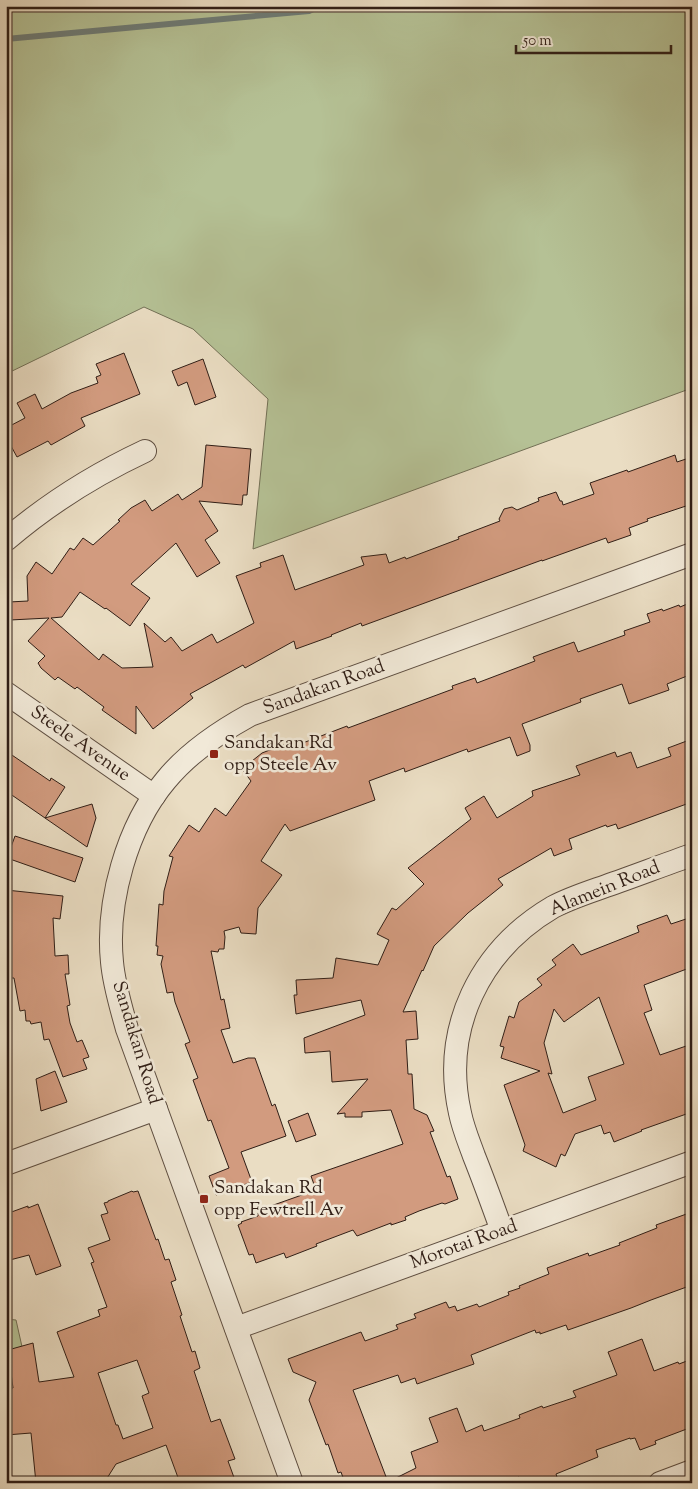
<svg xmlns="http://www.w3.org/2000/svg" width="698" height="1489" viewBox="0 0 698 1489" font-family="'Sorts Mill Goudy',serif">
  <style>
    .green { fill: #b5c195; stroke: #727056 }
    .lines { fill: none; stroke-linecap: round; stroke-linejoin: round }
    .stream { stroke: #6e7c77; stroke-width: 6 }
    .building { fill: #d29b7f; stroke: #301e16; fill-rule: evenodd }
    .street-casing { stroke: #5e4e41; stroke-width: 24 }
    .street { stroke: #f1e9d8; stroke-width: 22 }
    .poi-dot { fill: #8f2418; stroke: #f1e9d8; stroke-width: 2 }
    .labels { text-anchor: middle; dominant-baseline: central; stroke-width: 5; stroke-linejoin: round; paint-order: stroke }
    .street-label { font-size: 19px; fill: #301e16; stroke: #f1e9d8 }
    .poi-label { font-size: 19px; fill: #301e16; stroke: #f1e9d8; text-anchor: start }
  </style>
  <rect width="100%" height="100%" fill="#eaddc3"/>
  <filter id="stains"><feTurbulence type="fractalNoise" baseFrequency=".004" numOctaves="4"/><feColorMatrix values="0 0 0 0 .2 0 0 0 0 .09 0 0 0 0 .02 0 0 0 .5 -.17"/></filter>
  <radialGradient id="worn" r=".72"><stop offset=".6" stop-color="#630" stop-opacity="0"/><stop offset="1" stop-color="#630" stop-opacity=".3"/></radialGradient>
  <!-- green -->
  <g class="green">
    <polygon points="6,6 692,6 692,388 253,549 268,399 193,329 144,307 6,374"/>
    <polygon points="6,1319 16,1320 25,1360 6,1366"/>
  </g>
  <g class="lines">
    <!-- stream -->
    <polyline class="stream" points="6,39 309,11 320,6"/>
  </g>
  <!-- building -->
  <g class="building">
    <polygon points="124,353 140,394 81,418 85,426 51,445 48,441 17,457 11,446 6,448 6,428 25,418 17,403 35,394 42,409 71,393 98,383 96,377 101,375 96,364"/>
    <polygon points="203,359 216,397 195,405 187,382 178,386 172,371"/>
    <polygon points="206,445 251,449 247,495 243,495 242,505 199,501 218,531 205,540 220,563 197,577 176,543 131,584 150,598 130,626 106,608 105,609 80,592 62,617 51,618 99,660 103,654 122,668 153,667 144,623 165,642 171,637 182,651 212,634 217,643 254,623 236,576 261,567 260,563 283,555 295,590 364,565 361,557 386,554 389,563 405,557 406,559 459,539 458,537 500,521 499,519 504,509 512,507 517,510 539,501 538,498 556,492 560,501 562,501 563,505 594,494 590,483 627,470 628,472 675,455 677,462 692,457 692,504 647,519 648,521 629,528 631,535 608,543 606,538 542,561 542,560 362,626 361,623 331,635 332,636 296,649 294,641 245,668 243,665 190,694 193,698 153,729 136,706 136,734 102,710 104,707 77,687 75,689 58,677 55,680 41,668 38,663 45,656 28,641 49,618 10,620 9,602 28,601 27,576 36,562 52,574 70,548 74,550 83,538 93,545 120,521 118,520 131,508 145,500 152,511 178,494 182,500 202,487"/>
    <polygon points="692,602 692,674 667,684 669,690 629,704 622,684 580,699 581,702 522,724 530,745 530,751 517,756 510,737 468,752 467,749 405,772 404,768 369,781 375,800 290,831 285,824 261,861 282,875 258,908 256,934 241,933 239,927 224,931 225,937 224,949 219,949 218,952 211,951 221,1000 224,999 230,1028 221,1030 233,1063 248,1058 255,1058 272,1106 275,1104 286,1136 241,1152 252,1182 216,1195 209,1176 229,1168 211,1120 208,1121 193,1080 198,1078 185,1044 190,1042 175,1002 173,992 167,993 161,964 163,956 157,955 158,946 156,946 159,904 163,905 164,891 173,857 169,856 189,825 199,832 215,808 226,816 251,781 242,769 262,753 293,741 295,746 347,726 348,728 453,689 452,686 475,678 477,683 535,661 533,657 574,642 578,652 625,635 624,631 650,622 647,614 662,609 663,611 679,605 680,607"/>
    <polygon points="692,739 692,802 618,829 616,824 607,827 606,825 569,839 572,849 554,856 551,848 498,879 503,885 468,913 434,946 423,971 422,970 403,1012 416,1011 418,1039 406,1040 408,1074 412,1074 414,1109 427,1115 434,1131 430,1132 447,1177 450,1176 458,1199 445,1204 442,1203 419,1211 405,1217 406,1220 391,1225 391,1223 357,1236 353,1230 316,1244 317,1246 286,1258 284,1253 256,1263 253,1254 249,1255 238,1225 242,1223 241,1222 258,1216 258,1213 269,1209 268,1207 316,1190 311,1176 403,1144 391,1110 362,1112 362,1117 345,1117 345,1113 337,1114 368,1079 332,1082 330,1051 305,1053 304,1038 365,1015 361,1000 296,1014 294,995 297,995 296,980 333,978 336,958 378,965 389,940 377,934 392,908 396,910 424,884 408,868 471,819 465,808 484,796 497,818 533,796 532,791 580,775 576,766 615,752 617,757 631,752 637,768 671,756 668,748"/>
    <polygon points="6,751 50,781 51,778 65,787 45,818 6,791"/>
    <polygon points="92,804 96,818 87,847 45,818"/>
    <polygon points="15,836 83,858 75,882 7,858"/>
    <polygon points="6,890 63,896 60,919 53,918 55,956 68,955 69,974 65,974 70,1005 67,1006 70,1023 77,1042 82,1040 89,1057 83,1059 87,1069 63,1077 49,1039 44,1040 41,1022 31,1024 30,1021 26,1021 25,1010 20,1011 14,978 6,978"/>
    <path d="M667 915 671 924 692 917V967L644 985 652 1010 644 1013 660 1055 692 1044V1112L641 1130 642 1131 614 1142 610 1132 604 1134 601 1125 575 1134 565 1156 561 1154 556 1167 523 1151 525 1145 504 1085 540 1071 501 1058 504 1047 500 1046 509 1016 514 1018 519 1002 542 985 537 979 556 965 552 960 573 944 581 955 639 932 637 926ZM599 997 624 1064 588 1077 596 1100 563 1113 548 1073 552 1074 544 1043 554 1009 564 1022Z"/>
    <polygon points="55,1071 67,1102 41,1111 36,1079"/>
    <polygon points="308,1113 316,1135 296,1142 288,1121"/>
    <path d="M132 1191 133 1192 138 1191 156 1240 158 1239 165 1260 169 1259 176 1280 171 1282 182 1315 180 1316 192 1352 195 1351 200 1368 194 1371 211 1422 220 1419 235 1459 228 1461 236 1483H180L166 1445 116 1464 104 1483H36L31 1433 6 1435V1388H13L8 1350 33 1343 39 1382 74 1377 57 1332 100 1316 98 1310 107 1307 91 1263 94 1262 88 1248 110 1240 101 1215 108 1213 104 1203 108 1202V1201ZM137 1360 149 1393 142 1396 153 1428 123 1439 118 1425H116L98 1373Z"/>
    <polygon points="38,1204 61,1266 36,1275 29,1255 6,1261 6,1214 28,1206 28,1208"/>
    <polygon points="692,1212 692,1285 651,1300 631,1308 568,1330 566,1325 540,1334 540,1332 536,1333 535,1330 471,1355 474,1364 417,1384 415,1378 401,1383 398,1375 353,1390 388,1482 416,1468 411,1452 438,1442 429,1418 457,1408 466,1432 482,1425 484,1431 520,1418 519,1415 542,1406 543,1408 576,1397 573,1391 617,1375 608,1352 642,1339 654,1371 678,1362 679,1364 692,1359 692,1427 655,1441 656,1444 640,1450 635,1438 630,1439 630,1438 596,1450 598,1457 556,1474 557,1477 541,1483 521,1483 519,1477 503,1483 345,1483 341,1472 338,1473 328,1444 326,1445 309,1400 316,1382 293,1372 288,1359 361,1332 365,1341 398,1329 396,1325 416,1318 414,1314 446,1302 449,1308 455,1306 457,1311 477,1304 479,1307 509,1295 508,1292 520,1288 519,1286 549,1274 547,1268 588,1253 589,1256 620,1245 619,1243 657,1228 656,1225"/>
  </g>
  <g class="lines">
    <defs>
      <g id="street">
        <path d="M6 540C49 503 94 475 145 451"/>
        <polyline points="6,693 154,796"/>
        <polyline points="6,1164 156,1109"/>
        <path d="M502 1231C493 1206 484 1181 474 1156 469 1142 463 1128 460 1113 441 1028 480 950 553 907 570 898 589 892 606 886 635 876 663 865 692 855"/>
        <polyline points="236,1328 692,1162"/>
        <path d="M292 1483 127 1029C121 1007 114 985 112 962 106 902 127 826 166 780 189 752 219 732 250 715L692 554"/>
        <polyline points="660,1483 692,1471"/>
      </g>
    </defs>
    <!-- street casing -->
    <use href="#street" class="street-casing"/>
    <!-- street -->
    <use href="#street" class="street"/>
  </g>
  <!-- markers -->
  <g class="poi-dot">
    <rect x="209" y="749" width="10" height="10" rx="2.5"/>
    <rect x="199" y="1194" width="10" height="10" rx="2.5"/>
  </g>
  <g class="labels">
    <!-- street labels -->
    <g class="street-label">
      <text transform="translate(324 688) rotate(-20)">Sandakan Road</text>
      <text transform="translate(80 744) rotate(35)">Steele Avenue</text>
      <text transform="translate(605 889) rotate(-22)">Alamein Road</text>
      <text transform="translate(136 1043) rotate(73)">Sandakan Road</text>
      <text transform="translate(464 1245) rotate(-20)">Morotai Road</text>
    </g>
    <!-- poi labels -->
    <g class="poi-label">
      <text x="224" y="743">Sandakan Rd<tspan x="224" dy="22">opp Steele Av</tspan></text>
      <text x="214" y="1188">Sandakan Rd<tspan x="214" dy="22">opp Fewtrell Av</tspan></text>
    </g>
  </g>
  <!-- margin -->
  <rect width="698" height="1489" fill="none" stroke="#eaddc3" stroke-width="25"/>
  <rect x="8" y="8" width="683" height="1474" fill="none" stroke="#301e16" stroke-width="2.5"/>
  <rect x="12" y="12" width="673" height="1464" fill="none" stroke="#301e16"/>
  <!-- scale -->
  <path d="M516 45v8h155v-8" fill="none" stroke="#301e16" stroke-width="2.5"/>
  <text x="523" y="45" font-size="15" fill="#301e16" stroke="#f1e9d8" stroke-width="4" paint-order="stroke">50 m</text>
  <rect width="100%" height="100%" filter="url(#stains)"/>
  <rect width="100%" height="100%" fill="url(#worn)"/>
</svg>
